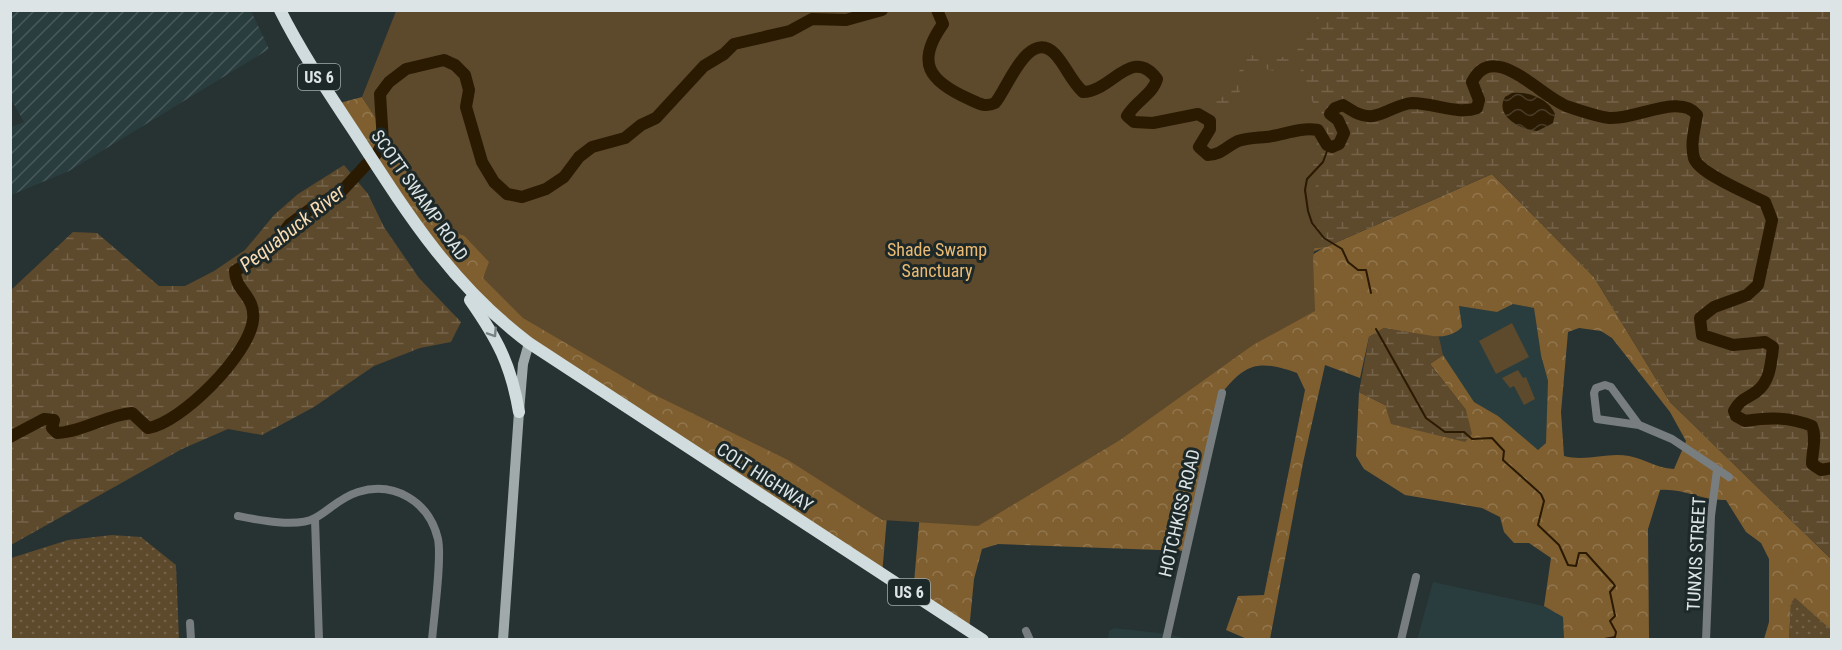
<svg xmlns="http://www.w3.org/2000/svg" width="1842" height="650" viewBox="0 0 1842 650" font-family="'Roboto Condensed',sans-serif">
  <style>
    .built { fill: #2a3d3e }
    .industrial { fill: url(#industrial-furrows) }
    .grass { fill: url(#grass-dots) }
    .forest { fill: url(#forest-crowns); fill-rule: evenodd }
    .wetland { fill: url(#wetland-marsh); fill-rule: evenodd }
    .park { fill: #5d492b }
    .water { fill: url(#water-waves) }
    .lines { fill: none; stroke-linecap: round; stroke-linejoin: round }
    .stream { stroke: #2a1a02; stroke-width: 2 }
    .river { stroke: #2a1a02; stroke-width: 12 }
    .minor { stroke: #787e7f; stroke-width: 8 }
    .secondary { stroke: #a1aaab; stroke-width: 10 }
    .trunk { stroke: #d0dcde; stroke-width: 12 }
    .oneway { stroke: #768284 }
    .labels { text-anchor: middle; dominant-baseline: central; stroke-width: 6; stroke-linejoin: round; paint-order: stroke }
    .shield { fill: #1d2829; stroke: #a3acad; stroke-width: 1.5 }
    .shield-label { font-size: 16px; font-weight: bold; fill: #dde4e5 }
    .street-label { font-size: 18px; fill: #dde4e5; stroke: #1d2829 }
    .park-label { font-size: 18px; fill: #ebba73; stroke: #1d2829 }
    .water-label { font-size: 20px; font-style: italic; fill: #f9dbb2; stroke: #1d2829 }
  </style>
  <defs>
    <pattern id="industrial-furrows" width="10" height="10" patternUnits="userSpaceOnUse" patternTransform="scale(1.5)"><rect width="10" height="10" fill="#2a3d3e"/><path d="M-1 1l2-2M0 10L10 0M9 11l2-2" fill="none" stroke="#48595a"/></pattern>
    <pattern id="grass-dots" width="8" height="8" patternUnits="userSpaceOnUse" patternTransform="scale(1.5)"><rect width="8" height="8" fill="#5d492b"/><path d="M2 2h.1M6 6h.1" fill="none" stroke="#74634a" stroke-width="1.8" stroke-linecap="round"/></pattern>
    <pattern id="forest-crowns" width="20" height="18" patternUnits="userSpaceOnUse" patternTransform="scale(1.5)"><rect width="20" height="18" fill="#7f5f30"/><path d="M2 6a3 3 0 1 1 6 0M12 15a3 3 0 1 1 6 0" fill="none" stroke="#91764e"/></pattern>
    <pattern id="wetland-marsh" width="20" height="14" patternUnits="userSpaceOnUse" patternTransform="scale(1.5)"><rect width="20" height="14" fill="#5d492b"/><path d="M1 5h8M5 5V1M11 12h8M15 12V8" fill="none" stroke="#74634a"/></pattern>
    <pattern id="water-waves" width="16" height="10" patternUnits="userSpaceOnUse" patternTransform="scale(1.5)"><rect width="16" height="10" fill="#2a1a02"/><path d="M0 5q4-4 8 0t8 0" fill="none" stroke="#483b27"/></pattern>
  </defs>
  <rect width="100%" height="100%" fill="#273233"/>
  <!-- built -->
  <g class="built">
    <polygon points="1513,304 1534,308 1541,355 1548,381 1546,443 1538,450 1498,416 1474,402 1443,355 1439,337 1456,333 1459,306 1497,312"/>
    <polygon points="1433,582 1544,606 1563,617 1564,639 1417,640"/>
    <polygon points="1114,628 1167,634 1188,639 1108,640 1109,631"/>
  </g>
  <!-- industrial -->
  <polygon class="industrial" points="17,10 251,11 269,49 69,171 11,195 11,127 24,122 11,99 11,14"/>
  <!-- grass -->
  <g class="grass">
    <polygon points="112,535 141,537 176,565 179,639 11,639 11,558 68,540"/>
    <polygon points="1795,598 1831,630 1831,639 1789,640 1791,603"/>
  </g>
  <!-- forest -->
  <path class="forest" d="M362 97 452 232 1025 263 1326 247 1492 174 1594 277 1670 402 1831 559V630L1795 598 1791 603 1789 639H1764L1769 622V559L1761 543 1746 532 1726 500C1703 501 1683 488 1660 490L1648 529 1649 639H1564L1563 617 1544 606 1551 558 1529 543H1514L1504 532 1500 517 1482 508 1405 495 1364 469 1356 456 1359 392 1385 405 1466 410 1430 364 1443 355 1474 402 1498 416 1538 450 1546 443 1548 381 1541 355 1534 308 1513 304 1497 312 1459 306 1462 327C1445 346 1407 332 1384 328L1369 337 1360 378 1325 365 1303 463 1270 639H1247L1226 630 1238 596 1264 595 1305 390 1297 373C1260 360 1246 362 1222 393L1186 551 998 544 982 549 974 579 969 631 913 594 922 490 1133 371 1323 248 1261 270 890 481 882 575 481 304 336 104ZM1579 328 1601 331 1612 338 1670 412 1686 441 1674 469C1655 468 1646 459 1629 456 1607 452 1586 462 1564 456L1561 412 1568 332Z"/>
  <!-- wetland -->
  <g class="wetland">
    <path d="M401 11H1831V559L1670 402 1594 277 1492 174 1326 247 642 291 452 232 362 97ZM1516 93 1529 94 1553 123 1537 131 1517 125 1508 118 1505 97Z"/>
    <polygon points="344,165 368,194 384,227 419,278 461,322 451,342 420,348 374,366 314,407 262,435 228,429 182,449 11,545 11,290 73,232 97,233 159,286 185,286 214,271 245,250 274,215 298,194"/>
    <polygon points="1384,328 1439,337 1443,355 1430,364 1466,410 1472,434 1465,442 1391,424 1385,405 1359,392 1369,337"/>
  </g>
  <!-- park -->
  <g class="park">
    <polygon points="396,11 1321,11 1296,52 1272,61 1248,54 1227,94 1213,103 1219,113 1235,100 1254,66 1274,71 1298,62 1308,94 1322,118 1313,163 1319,213 1313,259 1315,311 1253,345 1120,440 978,526 882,520 788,460 651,393 523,318 483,278 489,262 426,195 362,97"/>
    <polygon points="1512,323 1529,357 1496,374 1479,341"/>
    <polygon points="1518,370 1523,378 1526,377 1535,399 1524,405 1514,386 1510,388 1502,378"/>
  </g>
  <!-- water -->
  <path class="water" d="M1512 93C1528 91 1549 99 1555 114L1553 123 1537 131C1521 130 1494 116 1505 97Z"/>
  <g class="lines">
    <!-- stream -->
    <g class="stream">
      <polyline points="1329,146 1323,162 1307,179 1305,190 1308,211 1312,223 1324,238 1342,249 1348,262 1358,270 1366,270 1371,293"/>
      <polyline points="1376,329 1426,418 1445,432 1464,432 1472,439 1492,438 1504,451 1503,460 1541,494 1544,501 1538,525 1559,545 1568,565 1576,566 1579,553 1586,553 1613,583 1615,586 1610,592 1615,616 1610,621 1616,632 1615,637 1599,640"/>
    </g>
    <!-- river -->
    <g class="river">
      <path d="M937 10 943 24C915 63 929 81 969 99 978 103 985 108 995 103 1007 90 1028 27 1055 54 1066 66 1071 81 1083 92 1111 92 1132 45 1157 79 1153 94 1135 102 1127 116L1134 122 1153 123 1198 114 1210 121V129L1199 147 1208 155C1221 155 1227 146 1238 141 1248 138 1256 138 1266 137 1284 135 1299 127 1318 130L1327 145 1332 147 1339 144 1344 133 1338 120 1330 114 1335 108 1343 105C1351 110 1362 118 1373 116 1386 114 1398 104 1412 103 1434 103 1457 115 1477 108L1479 100 1472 82C1494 38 1542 99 1569 107 1578 110 1600 117 1609 118 1635 120 1680 93 1697 115 1695 128 1690 144 1694 158 1698 173 1749 194 1765 202L1772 220 1758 285 1747 295 1714 307 1700 318 1702 335 1733 345 1765 342 1773 347C1771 364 1770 382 1756 392 1746 399 1740 399 1734 411L1736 416 1745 421C1769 417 1790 417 1812 426 1817 438 1812 451 1812 464L1821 470 1832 468"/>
      <path d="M10 437 44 419 54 420 52 428 57 433C83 432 106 415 132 413L148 428C181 423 249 355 253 320 256 296 235 291 235 271L269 251 290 224 316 205 339 194 378 152 383 142 380 94 389 82 406 69 444 60 455 65 465 75 469 90 466 107 482 162 494 182 507 194 522 197 546 189 564 177 579 157 592 147 625 138 641 125 656 118 704 66 724 54 734 44 790 31 812 19 846 20 882 10"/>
    </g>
    <!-- minor -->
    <g class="minor">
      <polyline points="1639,425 1611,387 1605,385 1596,388 1594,393 1597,419 1639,425 1672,439 1729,477"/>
      <path d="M238 516C258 520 297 528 315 518 330 510 339 498 358 492 394 481 429 501 438 539 442 559 434 616 432 640"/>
      <polyline points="315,519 319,640"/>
      <polyline points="190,623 191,640"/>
      <polyline points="1026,631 1030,640"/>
      <polyline points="1166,640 1222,393"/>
      <polyline points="1401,640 1416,577"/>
      <polyline points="1706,640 1711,516 1717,470"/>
    </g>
    <!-- secondary -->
    <polyline class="secondary" points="503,640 519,412 523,364 529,343"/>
    <!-- trunk -->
    <g class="trunk">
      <path d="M280 10C302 54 330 95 357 136 408 215 453 286 529 343L983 640"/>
      <path d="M470 300C498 340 511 365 519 412"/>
    </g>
  </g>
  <!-- one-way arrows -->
  <defs><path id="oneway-chevron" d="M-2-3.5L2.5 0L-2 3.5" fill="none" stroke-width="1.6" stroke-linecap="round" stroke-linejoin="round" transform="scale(1.5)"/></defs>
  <use class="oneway" href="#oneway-chevron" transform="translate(493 333) rotate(57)"/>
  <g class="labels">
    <!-- shield labels -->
    <g class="shield">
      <rect x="298" y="64" width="42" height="26" rx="4.5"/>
      <rect x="888" y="579" width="42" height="26" rx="4.5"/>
    </g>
    <g class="shield-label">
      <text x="319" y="77">US 6</text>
      <text x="909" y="592">US 6</text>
    </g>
    <!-- street labels -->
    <g class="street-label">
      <text transform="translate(420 195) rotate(55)">SCOTT SWAMP ROAD</text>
      <text transform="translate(765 477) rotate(33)">COLT HIGHWAY</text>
      <text transform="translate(1179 513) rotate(-77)">HOTCHKISS ROAD</text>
      <text transform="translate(1696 554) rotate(-87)">TUNXIS STREET</text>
    </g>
    <!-- park labels -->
    <g class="park-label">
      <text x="937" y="249">Shade Swamp<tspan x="937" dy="21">Sanctuary</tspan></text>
    </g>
    <!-- water labels -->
    <g class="water-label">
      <text transform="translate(292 228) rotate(-38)">Pequabuck River</text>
    </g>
  </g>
  <!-- border -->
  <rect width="1842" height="650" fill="none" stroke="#dde4e5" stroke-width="24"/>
</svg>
